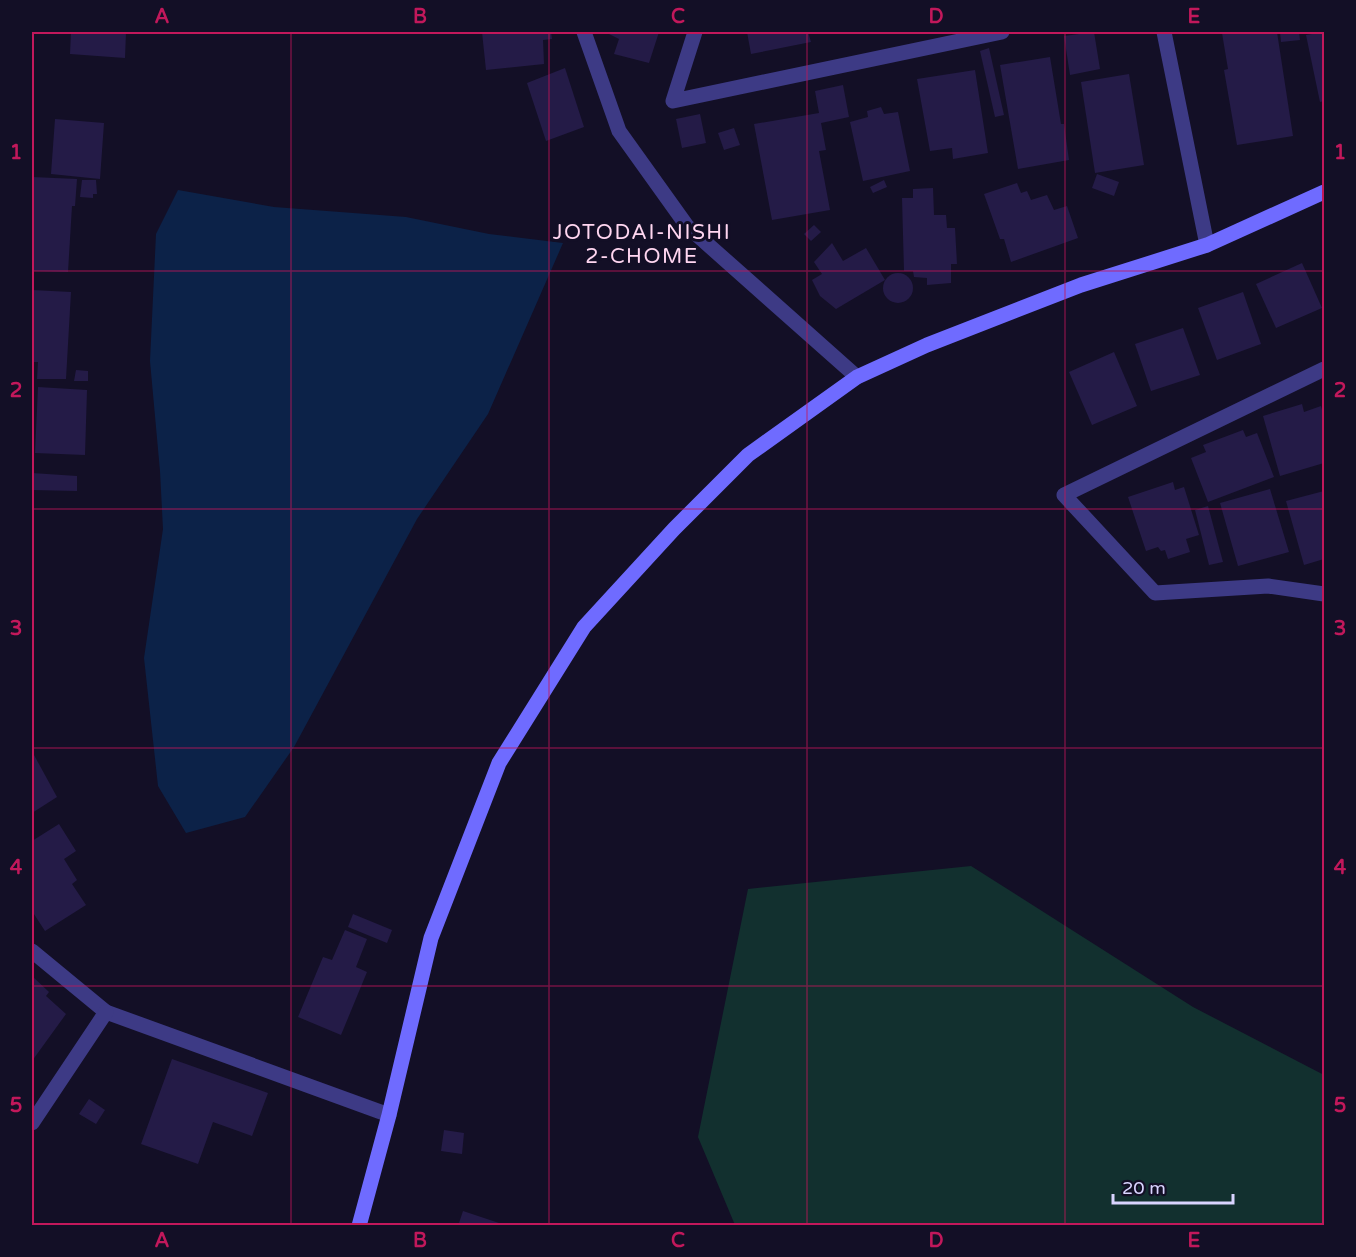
<svg xmlns="http://www.w3.org/2000/svg" width="1356" height="1257" viewBox="0 0 1356 1257" font-family="'Varela Round',sans-serif">
  <style>
    .green { fill: #12302f }
    .water { fill: #0c2248 }
    .building { fill: #241b47 }
    .lines { fill: none; stroke-linecap: round; stroke-linejoin: round }
    .street { stroke: #3d3a85; stroke-width: 15 }
    .secondary { stroke: #6f6bff; stroke-width: 15 }
    .grid { fill: none; stroke: #c2185b; stroke-width: 1.5; stroke-opacity: 0.55 }
    .labels { text-anchor: middle; dominant-baseline: central; stroke-width: 6; stroke-linejoin: round; paint-order: stroke }
    .neighbourhood-label { font-size: 21px; letter-spacing: 1.5px; fill: #ffd6f0; stroke: #130f26 }
    .neatline { fill: none; stroke: #c2185b; stroke-width: 2 }
    .grid-label { font-size: 20px; text-anchor: middle; font-weight: bold; fill: #c2185b }
  </style>
  <rect width="100%" height="100%" fill="#130f26"/>
  <!-- green -->
  <polygon class="green" points="971,866 1193,1007 1324,1075 1324,1225 735,1225 698,1137 748,889"/>
  <!-- water -->
  <polygon class="water" points="178,190 274,207 406,217 489,234 563,243 488,414 417,519 294,747 245,817 186,833 158,786 144,658 163,529 160,471 150,361 156,234"/>
  <!-- building -->
  <g class="building">
    <polygon points="71,32 126,32 125,58 70,54"/>
    <polygon points="482,32 551,32 552,39 543,40 544,64 486,70"/>
    <polygon points="608,32 659,32 649,63 614,54 619,39 607,33"/>
    <polygon points="747,32 808,32 811,42 751,54"/>
    <polygon points="1094,32 1100,69 1070,75 1064,36"/>
    <polygon points="1229,32 1277,32 1293,136 1237,145 1224,70 1228,69 1222,33"/>
    <polygon points="1280,32 1299,32 1300,40 1281,42"/>
    <polygon points="1324,32 1324,101 1320,102 1306,35"/>
    <polygon points="989,48 1004,115 995,117 980,51"/>
    <polygon points="1050,57 1061,124 1064,124 1069,160 1018,169 1000,65"/>
    <polygon points="565,68 584,127 546,141 527,83"/>
    <polygon points="975,70 988,153 953,159 952,148 930,151 917,79"/>
    <polygon points="1129,74 1144,165 1095,173 1081,82"/>
    <polygon points="843,85 849,117 821,123 826,150 819,151 830,210 772,220 754,124 819,113 815,91"/>
    <polygon points="881,107 884,114 898,112 910,171 863,181 850,122 868,117 867,111"/>
    <polygon points="700,114 706,143 682,148 676,119"/>
    <polygon points="55,119 104,123 100,179 51,174"/>
    <polygon points="734,128 740,145 724,150 718,133"/>
    <polygon points="1097,174 1119,182 1114,196 1092,188"/>
    <polygon points="32,177 77,179 75,206 72,206 68,272 32,271"/>
    <polygon points="82,180 96,180 97,194 93,194 93,198 80,197"/>
    <polygon points="884,180 887,187 873,193 870,187"/>
    <polygon points="1017,183 1021,193 1027,191 1031,200 1047,195 1054,210 1067,206 1078,238 1011,262 1004,239 1000,239 984,194"/>
    <polygon points="933,188 934,215 946,215 947,228 955,228 957,264 951,264 951,283 927,285 927,278 914,277 913,271 904,271 902,198 913,198 913,189"/>
    <polygon points="814,225 821,232 811,241 804,234"/>
    <polygon points="832,243 843,261 866,248 885,280 836,309 820,296 812,280 822,274 814,262"/>
    <polygon points="1302,263 1322,308 1276,328 1256,284"/>
    <circle cx="898" cy="288" r="15"/>
    <polygon points="32,290 71,292 66,379 37,379 38,362 32,362"/>
    <polygon points="1243,292 1261,344 1217,360 1198,308"/>
    <polygon points="1183,328 1200,375 1151,391 1135,344"/>
    <polygon points="1114,352 1137,406 1092,425 1069,372"/>
    <polygon points="76,370 88,371 88,381 74,381"/>
    <polygon points="38,387 87,390 85,455 35,453"/>
    <polygon points="1302,404 1304,412 1321,406 1324,417 1324,463 1280,476 1263,416"/>
    <polygon points="1243,430 1246,437 1257,433 1274,477 1208,502 1191,458 1206,452 1203,445"/>
    <polygon points="32,473 77,476 77,491 32,490"/>
    <polygon points="1173,482 1175,490 1184,487 1199,535 1186,539 1190,552 1168,559 1165,550 1161,551 1158,547 1146,551 1128,497"/>
    <polygon points="1270,489 1289,552 1238,566 1220,503"/>
    <polygon points="1324,491 1324,559 1304,565 1286,501"/>
    <polygon points="1208,506 1223,562 1209,565 1195,510"/>
    <polygon points="34,755 57,797 32,813 32,756"/>
    <polygon points="59,824 76,851 64,859 77,880 72,884 86,905 45,931 32,911 32,841"/>
    <polygon points="353,914 392,930 387,943 348,927"/>
    <polygon points="345,930 367,939 356,967 367,972 341,1035 298,1017 323,957 332,960"/>
    <polygon points="32,976 49,992 46,996 66,1014 32,1061"/>
    <polygon points="172,1059 268,1093 252,1136 213,1122 198,1164 141,1144"/>
    <polygon points="89,1099 105,1110 96,1124 79,1114"/>
    <polygon points="444,1130 464,1133 462,1154 441,1151"/>
    <polygon points="463,1211 505,1225 505,1226 458,1226"/>
  </g>
  <g class="lines">
    <!-- street -->
    <g class="street">
      <polyline points="584,32 619,131 687,226 857,377"/>
      <polyline points="695,32 673,101 1002,32"/>
      <polyline points="1164,32 1207,245"/>
      <polyline points="1324,369 1064,495 1155,593 1268,586 1324,594"/>
      <polyline points="32,951 106,1012 389,1115"/>
      <polyline points="32,1123 106,1012"/>
    </g>
    <!-- secondary -->
    <polyline class="secondary" points="359,1226 389,1115 431,938 499,763 584,627 674,529 748,455 857,377 927,345 1081,285 1207,245 1324,192"/>
  </g>
  <!-- grid -->
  <path class="grid" d="M291 32V1226M549 32V1226M807 32V1226M1065 32V1226M32 271H1324M32 509H1324M32 748H1324M32 986H1324"/>
  <g class="labels">
    <!-- neighbourhood labels -->
    <g class="neighbourhood-label">
      <text x="642" y="232">JOTODAI-NISHI<tspan x="642" dy="24">2-CHOME</tspan></text>
    </g>
  </g>
  <!-- border -->
  <rect width="1356" height="1257" fill="none" stroke="#130f26" stroke-width="66"/>
  <!-- scale -->
  <path d="M1113 1194v9h120v-9" fill="none" stroke="#d9d4ff" stroke-width="3"/>
  <text x="1122" y="1194" font-size="18" fill="#d9d4ff" stroke="#130f26" stroke-width="4.5" paint-order="stroke">20 m</text>
  <rect x="33" y="33" width="1290" height="1191" class="neatline"/>
  <g class="grid-label">
    <text x="162" y="23">A</text>
    <text x="420" y="23">B</text>
    <text x="678" y="23">C</text>
    <text x="936" y="23">D</text>
    <text x="1194" y="23">E</text>
    <text x="16" y="159">1</text>
    <text x="1340" y="159">1</text>
    <text x="16" y="397">2</text>
    <text x="1340" y="397">2</text>
    <text x="16" y="635">3</text>
    <text x="1340" y="635">3</text>
    <text x="16" y="874">4</text>
    <text x="1340" y="874">4</text>
    <text x="16" y="1112">5</text>
    <text x="1340" y="1112">5</text>
    <text x="162" y="1247">A</text>
    <text x="420" y="1247">B</text>
    <text x="678" y="1247">C</text>
    <text x="936" y="1247">D</text>
    <text x="1194" y="1247">E</text>
  </g>
</svg>
